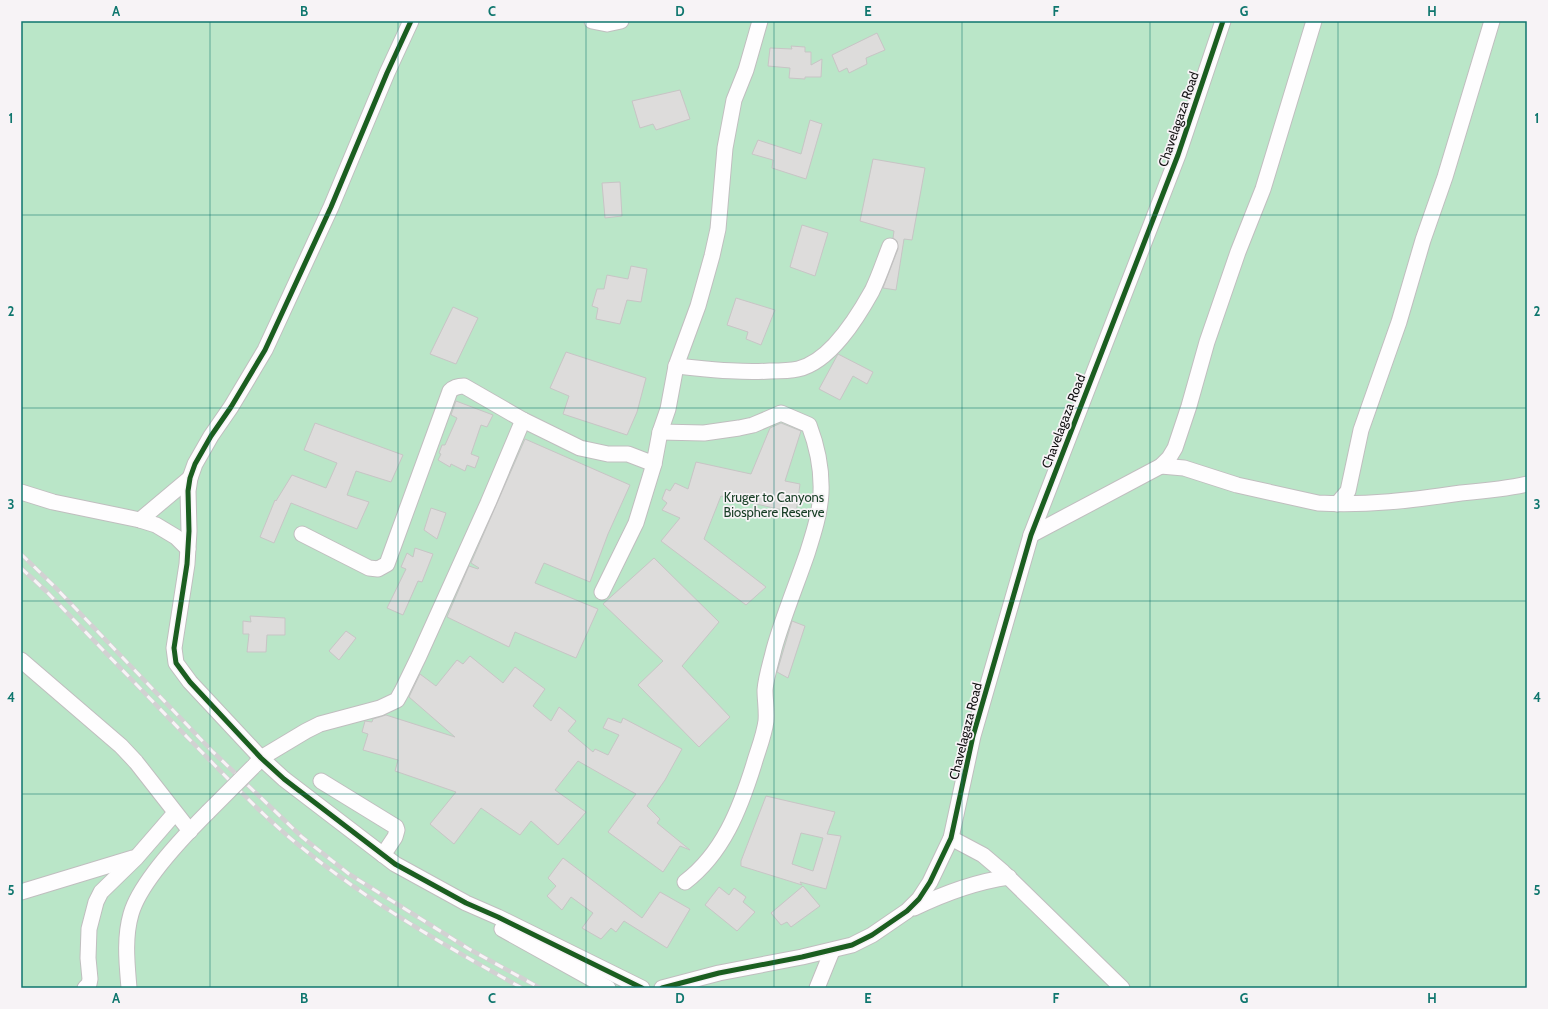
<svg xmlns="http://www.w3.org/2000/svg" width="1548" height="1009" viewBox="0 0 1548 1009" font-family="Cabin,sans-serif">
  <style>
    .green { fill: #bae6c8 }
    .building { fill: #dddcdb; stroke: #c7c5c5; fill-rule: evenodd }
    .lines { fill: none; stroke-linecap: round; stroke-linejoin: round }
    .minor-casing { stroke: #c0bebf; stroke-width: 17 }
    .minor { stroke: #fefdfe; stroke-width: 15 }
    .rail-casing { stroke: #d2d1d2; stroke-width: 4.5 }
    .rail { stroke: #f7f3f6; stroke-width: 3; stroke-dasharray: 9; stroke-linecap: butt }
    .minor-bridge-casing { stroke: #c0bebf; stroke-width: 17; stroke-linecap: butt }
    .minor-bridge { stroke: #fefdfe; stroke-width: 15 }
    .cycleway-casing { stroke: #f7f3f6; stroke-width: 8 }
    .cycleway { stroke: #1b5e20; stroke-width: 5 }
    .grid { fill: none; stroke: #0f766e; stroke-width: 1; stroke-opacity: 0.55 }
    .labels { text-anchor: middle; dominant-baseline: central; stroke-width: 3.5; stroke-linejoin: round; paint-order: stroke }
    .street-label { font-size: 13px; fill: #121112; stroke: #f7f3f6 }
    .park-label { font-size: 13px; fill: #163d24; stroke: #f7f3f6 }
    .neatline { fill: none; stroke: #0f766e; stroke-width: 1.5 }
    .grid-label { font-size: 13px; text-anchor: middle; font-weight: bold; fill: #0f766e }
  </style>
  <rect width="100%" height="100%" fill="#f6f4f5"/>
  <!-- green -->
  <rect class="green" x="21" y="21" width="1506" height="967"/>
  <!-- building -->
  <g class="building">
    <polygon points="877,33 885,50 866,58 867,64 849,73 847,68 839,72 832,55"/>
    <polygon points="791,46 805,47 805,52 811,52 811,65 822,59 821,77 805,77 805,79 789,78 790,68 768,66 770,48 792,49"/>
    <polygon points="680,90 690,119 656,130 653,124 640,128 632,101"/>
    <polygon points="810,120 822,124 806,179 772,168 773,160 752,154 758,140 801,154"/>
    <polygon points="873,159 925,168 912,240 904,239 896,290 883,288 898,249 897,241 893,238 894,231 860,221"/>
    <polygon points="620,182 622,216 605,218 602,183"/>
    <polygon points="802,225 828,233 815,276 790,267"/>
    <polygon points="631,266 647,269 641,302 627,300 620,324 596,319 598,308 592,306 597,289 604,289 607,275 628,279"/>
    <polygon points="736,298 775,310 761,345 746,339 748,332 727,325"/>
    <polygon points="453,307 478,318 456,364 430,354"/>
    <polygon points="566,352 646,378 637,412 627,435 563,414 569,396 550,388"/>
    <polygon points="838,354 873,372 867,384 853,376 840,400 819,389"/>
    <polygon points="456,401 493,415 487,427 481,425 471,454 479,457 475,468 467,465 465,471 451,464 450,467 438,460 441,454 439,453 442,445 445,445 457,418 451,415"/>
    <polygon points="315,423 403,455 391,482 356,471 347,495 369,502 357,529 291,503 274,543 260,537 275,500 276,501 292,475 326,488 337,463 304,450"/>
    <polygon points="781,423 801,431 785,481 800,484 796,513 721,496 704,539 766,587 746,605 661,541 680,518 662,510 667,503 662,499 666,489 670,491 675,483 688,489 696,462 751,474 770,428"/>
    <polygon points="525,439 630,485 608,534 590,582 544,563 535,583 598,609 576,658 515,632 509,647 447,617 469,566 478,569 479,568 471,563"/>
    <polygon points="431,508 446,513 437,539 424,530"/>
    <polygon points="415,548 433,554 422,582 418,581 403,615 387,608 406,569 401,567 407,553 413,557"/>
    <polygon points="654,558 719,622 682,666 730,717 699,747 638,685 663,661 603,604"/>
    <polygon points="250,616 285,618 285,635 267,635 266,652 247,652 249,634 243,634 243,621 251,622"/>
    <polygon points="792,621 805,626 788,678 777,672"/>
    <polygon points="346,631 356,638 339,660 329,651"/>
    <polygon points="470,656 503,683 515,667 545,689 533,706 551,721 559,707 576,721 568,731 593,752 595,749 608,755 619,735 603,728 608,718 621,723 623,718 682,749 665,780 647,806 660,819 657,823 690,850 680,846 663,872 608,832 636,794 578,761 555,790 586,812 558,845 531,821 520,835 481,808 454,844 430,824 456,792 395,771 398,760 363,750 368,734 362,732 365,721 372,722 373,719 386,715 455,737 409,697 420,674 436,686 457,660 463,664"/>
    <path d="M766 796 835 812 827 834 841 836 826 889 800 882 802 885 741 866V861ZM801 833 823 838 813 871 792 864Z"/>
    <polygon points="563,858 642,918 660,892 690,909 667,948 624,921 616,932 611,928 601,939 582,928 593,913 571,897 562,910 547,896 556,886 548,878"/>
    <polygon points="803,886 820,906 791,927 787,922 781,925 771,913"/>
    <polygon points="719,887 729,895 734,888 746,897 743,902 755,912 737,931 705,905"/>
  </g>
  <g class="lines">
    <defs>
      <g id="minor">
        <polyline points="411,21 387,73 331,207 265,350 231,407 211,436 195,464 190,478 188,491 189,531 187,564 174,648 176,663 190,682 261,758 284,779 395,864 466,903 498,917 642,988"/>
        <polyline points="592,21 607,24 621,21"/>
        <path d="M676 366C708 369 739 373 770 371 779 371 789 371 798 369 830 362 857 318 872 291 879 277 884 261 890 246"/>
        <path d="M660 432 704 433 739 428 753 425 781 413 809 425C817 446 822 470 821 493 820 514 813 535 807 554 796 586 783 617 774 649 771 662 766 677 765 690 765 700 767 711 766 721 764 736 758 750 754 764 740 809 723 853 685 882"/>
        <path d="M1161 466 1184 468 1237 485 1318 503C1366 506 1413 500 1461 493 1483 491 1505 489 1527 484"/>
        <polyline points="21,492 53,502 140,520 156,525 176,537 188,549"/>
        <polyline points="1337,504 1348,491 1361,430 1399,322 1423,240 1445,177 1492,21"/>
        <polyline points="140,520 190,478"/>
        <path d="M302 534 369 568 378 569 387 564 450 391C454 387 458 386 464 386L523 420 580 448 608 454H628L654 464 660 432 668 409 676 366 698 306 712 256 718 229 725 148 734 100 746 70 760 21"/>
        <polyline points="1031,535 1161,466 1169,458 1175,448 1189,406 1207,342 1238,252 1263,189 1314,21"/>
        <polyline points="602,592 636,523 654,464"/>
        <polyline points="21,660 121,746 136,762 190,831"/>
        <polyline points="255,765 261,758 306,731 320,724 380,708 397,700 402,691 419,656 488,503 523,420"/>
        <polyline points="321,781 396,827 397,830 395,837 383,855"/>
        <polyline points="951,838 983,855 1003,872 1122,988"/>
        <polyline points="21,892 133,858"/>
        <path d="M914 908C945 893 974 882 1009 877"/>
        <polyline points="502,929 608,988"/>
        <polyline points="85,988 89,984 90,979 88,958 89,929 96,902 101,892 136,858 175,813"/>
        <path d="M129 988C127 964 124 938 131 914 140 882 184 836 208 812"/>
        <polyline points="662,988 719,973 802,957 852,945 872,935 907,911 919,899 930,882 951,838 973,736 1031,535 1178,155 1223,21"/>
        <polyline points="817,988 832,951"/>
      </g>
    </defs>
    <!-- minor casing -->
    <use href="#minor" class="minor-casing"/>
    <!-- minor -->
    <use href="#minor" class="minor"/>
    <defs>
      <g id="rail">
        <polyline points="21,554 54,586 212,751 302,837 349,874 469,949 540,988"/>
        <path d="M21 568 47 592C94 641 141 689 188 738 225 775 260 814 301 847 369 902 445 946 522 988"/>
      </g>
    </defs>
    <!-- rail casing -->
    <use href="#rail" class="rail-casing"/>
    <!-- rail -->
    <use href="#rail" class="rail"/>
    <defs>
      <polyline id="minor-bridge" points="208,812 253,767"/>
    </defs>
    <!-- minor-bridge casing -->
    <use href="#minor-bridge" class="minor-bridge-casing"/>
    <!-- minor-bridge -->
    <use href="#minor-bridge" class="minor-bridge"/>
    <defs>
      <g id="cycleway">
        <polyline points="411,21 387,73 331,207 265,350 231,407 211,436 195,464 190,478 188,491 189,531 187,564 174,648 176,663 190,682 261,758 284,779 395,864 466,903 498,917 642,988"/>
        <polyline points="662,988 719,973 802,957 852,945 872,935 907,911 919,899 930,882 951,838 973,736 1031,535 1178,155 1223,21"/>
      </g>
    </defs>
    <!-- cycleway casing -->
    <use href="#cycleway" class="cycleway-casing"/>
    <!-- cycleway -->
    <use href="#cycleway" class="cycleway"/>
  </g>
  <!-- grid -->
  <path class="grid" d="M210 21V988M398 21V988M586 21V988M774 21V988M962 21V988M1150 21V988M1338 21V988M21 215H1527M21 408H1527M21 601H1527M21 794H1527"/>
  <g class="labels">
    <!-- street labels -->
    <g class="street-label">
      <text transform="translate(1178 119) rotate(-71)">Chavelagaza Road</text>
      <text transform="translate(1063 421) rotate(-69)">Chavelagaza Road</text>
      <text transform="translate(965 731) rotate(-76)">Chavelagaza Road</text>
    </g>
    <!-- park labels -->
    <g class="park-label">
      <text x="774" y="497">Kruger to Canyons<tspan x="774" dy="15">Biosphere Reserve</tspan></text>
    </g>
  </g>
  <!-- border -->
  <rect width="1548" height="1009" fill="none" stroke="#f7f3f6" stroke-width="44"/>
  <rect x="22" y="22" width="1504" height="965" class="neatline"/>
  <g class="grid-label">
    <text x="116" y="16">A</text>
    <text x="304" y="16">B</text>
    <text x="492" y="16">C</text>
    <text x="680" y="16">D</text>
    <text x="868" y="16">E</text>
    <text x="1056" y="16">F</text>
    <text x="1244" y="16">G</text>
    <text x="1432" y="16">H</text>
    <text x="11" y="123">1</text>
    <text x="1537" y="123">1</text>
    <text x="11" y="316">2</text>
    <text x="1537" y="316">2</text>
    <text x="11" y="509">3</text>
    <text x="1537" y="509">3</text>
    <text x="11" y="702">4</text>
    <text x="1537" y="702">4</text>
    <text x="11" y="895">5</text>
    <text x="1537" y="895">5</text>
    <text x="116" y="1003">A</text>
    <text x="304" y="1003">B</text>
    <text x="492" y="1003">C</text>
    <text x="680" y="1003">D</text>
    <text x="868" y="1003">E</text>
    <text x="1056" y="1003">F</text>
    <text x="1244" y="1003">G</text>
    <text x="1432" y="1003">H</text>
  </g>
</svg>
